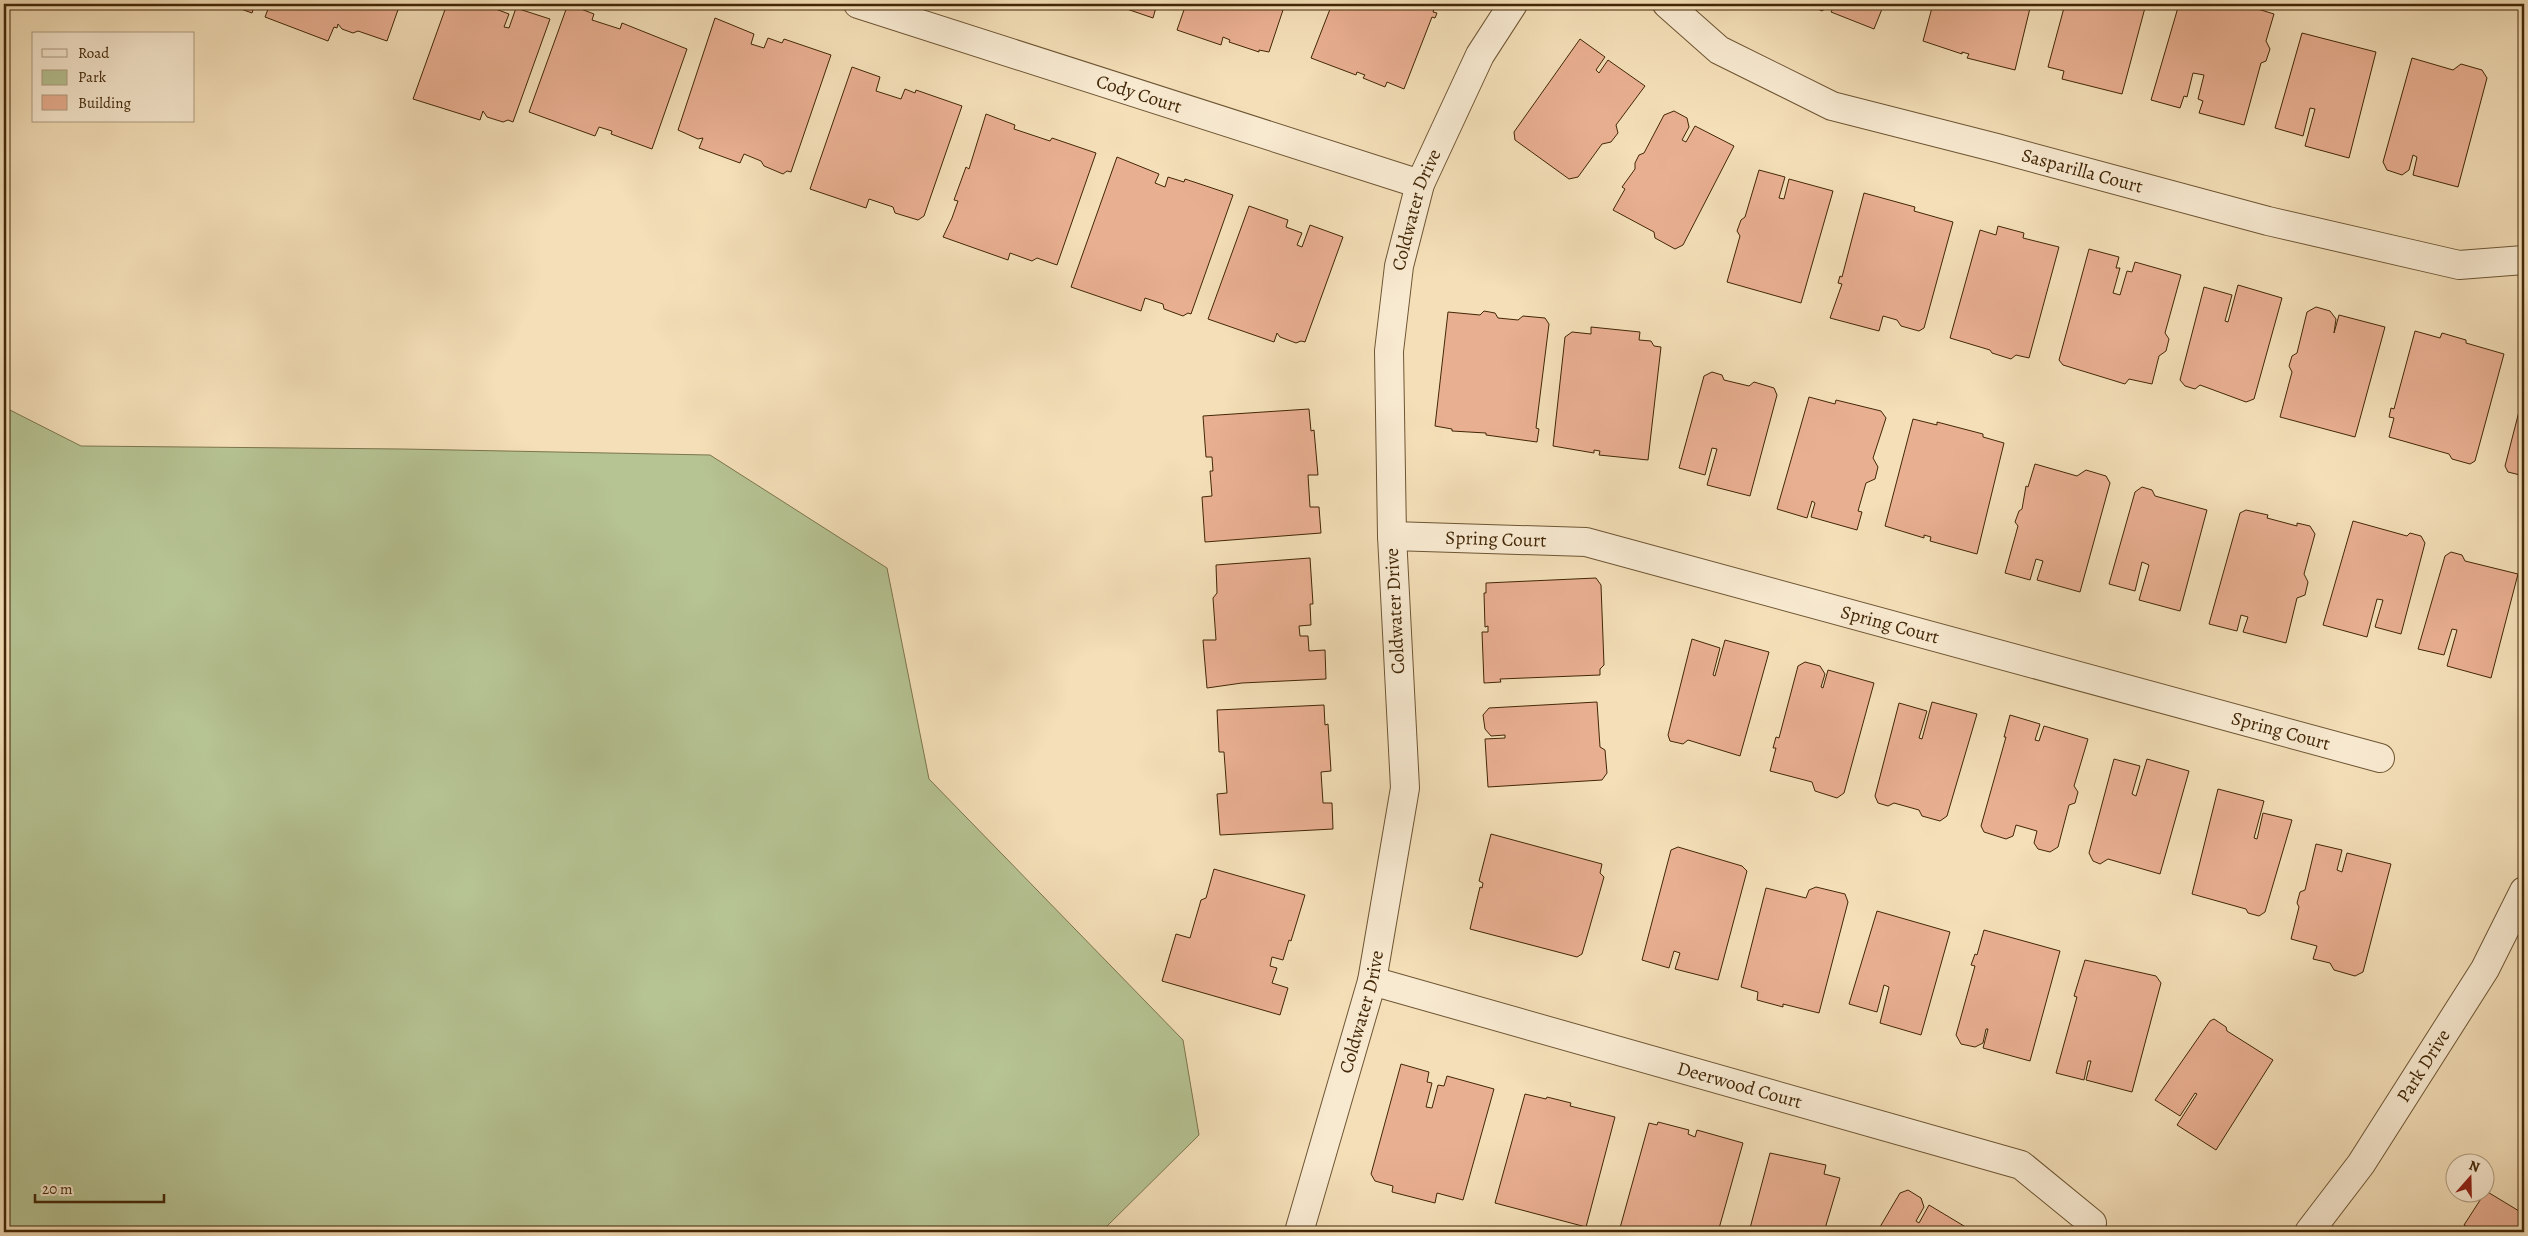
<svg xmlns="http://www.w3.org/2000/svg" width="2528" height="1236" viewBox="0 0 2528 1236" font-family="Alegreya,serif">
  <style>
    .green { fill: #b6c393; stroke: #7c754d }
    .building { fill: #e9af91; stroke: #422707 }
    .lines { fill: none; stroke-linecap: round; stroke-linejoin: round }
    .minor-casing { stroke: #6e5533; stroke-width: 30 }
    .minor { stroke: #f8ead1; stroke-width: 28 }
    .labels { text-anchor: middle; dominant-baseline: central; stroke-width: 4; stroke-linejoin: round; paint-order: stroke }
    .street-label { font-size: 19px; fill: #422707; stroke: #f8ead1 }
  </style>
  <rect width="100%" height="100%" fill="#f4dfb8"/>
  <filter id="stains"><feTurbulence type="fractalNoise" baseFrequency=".004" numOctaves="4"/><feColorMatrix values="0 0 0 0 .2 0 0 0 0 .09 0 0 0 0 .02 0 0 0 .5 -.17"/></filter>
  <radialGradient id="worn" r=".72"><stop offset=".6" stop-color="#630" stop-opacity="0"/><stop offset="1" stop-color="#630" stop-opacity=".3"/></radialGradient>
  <!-- green -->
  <polygon class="green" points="4,407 81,446 403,449 710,455 887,568 929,779 1183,1040 1199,1135 1101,1232 4,1232"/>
  <!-- building -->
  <g class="building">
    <polygon points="227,4 255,4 252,13"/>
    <polygon points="270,4 400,4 387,41 358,31 353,33 342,29 338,24 337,28 334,27 328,41 265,17"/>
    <polygon points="447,4 494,4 493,8 509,14 504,27 509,28 516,8 550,19 513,122 508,120 503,122 487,117 483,111 480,120 413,99"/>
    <polygon points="568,4 594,14 592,20 620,29 622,23 687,49 652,149 611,134 612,131 599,127 595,136 529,112"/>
    <polygon points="1122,4 1157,4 1153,18 1121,7"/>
    <polygon points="1186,4 1285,4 1269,52 1259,50 1259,52 1229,42 1230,40 1223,37 1221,45 1177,30"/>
    <polygon points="1332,4 1436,4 1433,12 1437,13 1435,18 1432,17 1404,89 1387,82 1385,87 1363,78 1365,75 1357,72 1356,75 1311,58"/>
    <polygon points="1807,4 1831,4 1822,11"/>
    <polygon points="1835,4 1884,4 1874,29 1831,12"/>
    <polygon points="1933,4 2031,4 2015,70 1967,58 1969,54 1962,52 1962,54 1923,41"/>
    <polygon points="2065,4 2146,4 2122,94 2062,79 2064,71 2048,67"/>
    <polygon points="2179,4 2248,4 2248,6 2274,14 2266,41 2270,49 2266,61 2261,63 2244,125 2199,113 2203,101 2198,99 2204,75 2193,73 2187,97 2184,96 2180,108 2151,100"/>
    <polygon points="715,18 754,34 751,44 764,48 768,38 782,43 784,39 831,55 791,172 787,171 783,174 764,166 761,161 744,154 740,163 699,148 703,138 698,139 678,130"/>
    <polygon points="2302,33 2376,52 2349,158 2305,146 2315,109 2310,108 2303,136 2275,128"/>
    <polygon points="1580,39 1605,57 1596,70 1599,73 1608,60 1645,86 1616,125 1618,133 1611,142 1602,144 1578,177 1569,179 1515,140 1514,132"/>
    <polygon points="2412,58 2453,70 2461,64 2482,70 2487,78 2458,187 2413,175 2417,157 2413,155 2409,170 2402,175 2387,170 2383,162"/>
    <polygon points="852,67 880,77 876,91 901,99 905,89 915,93 916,90 962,106 924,216 918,220 895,213 893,207 869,199 866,208 810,189"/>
    <polygon points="1674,111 1687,118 1689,127 1682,140 1686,142 1695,126 1734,146 1683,245 1675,249 1655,238 1654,232 1613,210 1625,189 1622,187 1635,169 1635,163 1639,155 1644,153 1664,115"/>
    <polygon points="986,114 1015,125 1014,129 1050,141 1052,138 1096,153 1057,265 1037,258 1032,261 1010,253 1008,260 943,237 952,218 958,201 954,200 966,167 969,169"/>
    <polygon points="1117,157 1159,174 1155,183 1165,187 1168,177 1184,182 1185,179 1233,195 1191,314 1188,313 1183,316 1164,309 1163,304 1145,298 1141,311 1071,287"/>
    <polygon points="1759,170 1785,177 1779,198 1784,199 1789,179 1833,191 1801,303 1727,282 1740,236 1737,231 1741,220 1745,217"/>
    <polygon points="1864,193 1915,207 1914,211 1953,222 1924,328 1919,331 1901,326 1897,320 1883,316 1879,331 1830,318 1842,284 1838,283 1840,276 1842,277"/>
    <polygon points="1249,206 1288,220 1286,227 1302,233 1297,245 1302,247 1310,225 1343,237 1305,342 1301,341 1296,343 1280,337 1277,333 1274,342 1208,319"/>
    <polygon points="1998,226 2024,233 2023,238 2059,247 2029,358 2016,355 2011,359 1992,353 1990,350 1950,338 1980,230 1996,235"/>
    <polygon points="2089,249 2119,257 2116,268 2120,268 2113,293 2120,295 2127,271 2132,272 2135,262 2181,275 2165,333 2169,339 2166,351 2159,356 2152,384 2129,379 2125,384 2063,365 2059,360"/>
    <polygon points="2238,285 2282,298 2254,399 2246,402 2200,385 2195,389 2185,386 2180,380 2204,287 2232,295 2225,321 2228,322"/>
    <polygon points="2316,307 2330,311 2336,319 2334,333 2339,315 2385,327 2355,437 2280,417 2292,372 2289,366 2292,356 2297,353 2307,312"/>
    <polygon points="1484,311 1495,313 1498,318 1518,320 1523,316 1545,318 1549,324 1536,428 1539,429 1537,442 1486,435 1486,433 1452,431 1452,429 1435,426 1448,312 1480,315"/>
    <polygon points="1591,327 1640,332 1639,340 1651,341 1654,346 1661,347 1648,460 1599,455 1600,451 1594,450 1594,453 1553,446 1565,337 1572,332 1591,334"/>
    <polygon points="2415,331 2440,338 2442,333 2466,340 2466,343 2504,354 2475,461 2470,464 2452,459 2449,454 2389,437 2394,418 2389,417 2391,408 2394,409"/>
    <polygon points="1712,372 1722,375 1724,380 1749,386 1754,382 1774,388 1777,395 1750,496 1707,485 1717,449 1712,448 1705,475 1679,468 1704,376"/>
    <polygon points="2524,392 2524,473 2520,475 2508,472 2505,466"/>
    <polygon points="1809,397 1835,404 1836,400 1881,411 1886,418 1873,458 1878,467 1875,479 1866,483 1858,511 1862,512 1857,530 1811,517 1815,503 1812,501 1807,518 1777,509"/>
    <polygon points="1309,409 1311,431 1314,430 1318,475 1308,475 1310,507 1319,507 1321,533 1205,542 1202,497 1212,496 1210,471 1213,471 1212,457 1206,457 1203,416"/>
    <polygon points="1913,419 1937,425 1937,422 1983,434 1983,437 2004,443 1977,554 1930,541 1931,537 1924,535 1924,538 1885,526"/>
    <polygon points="2035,464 2077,476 2086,470 2106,476 2110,483 2080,592 2037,580 2043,561 2036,559 2030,580 2005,573 2018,526 2015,522 2019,511 2022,509 2026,486 2028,487"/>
    <polygon points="2142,487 2152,490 2155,496 2207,510 2180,611 2139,600 2149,565 2142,562 2135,591 2109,584 2135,492"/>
    <polygon points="2246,510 2268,515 2267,518 2297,526 2297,523 2310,526 2315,534 2304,574 2308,582 2305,595 2297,598 2286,643 2243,632 2248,617 2241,615 2237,631 2209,624 2240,513"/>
    <polygon points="2353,521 2407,536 2410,533 2421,536 2425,543 2401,634 2375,627 2383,600 2377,599 2367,637 2323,625"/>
    <polygon points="2451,552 2462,555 2465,561 2518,574 2491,678 2447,666 2457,630 2452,629 2444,655 2418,649 2445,556"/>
    <polygon points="1310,558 1313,604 1310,604 1311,625 1299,626 1300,636 1308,636 1309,651 1325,650 1326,679 1242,683 1207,688 1203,640 1216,640 1213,598 1217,593 1216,565"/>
    <polygon points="1596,578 1601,585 1604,665 1600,669 1600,675 1500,679 1501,682 1484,683 1482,632 1488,632 1488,626 1485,627 1484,593 1486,593 1486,583"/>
    <polygon points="1692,639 1720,648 1713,675 1715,676 1725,640 1769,652 1740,756 1688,740 1683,744 1670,741 1668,735"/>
    <polygon points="1805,662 1820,666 1825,674 1821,687 1823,688 1828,670 1874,683 1844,793 1837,798 1815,791 1812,782 1770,771 1776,748 1773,748 1776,737 1779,738 1798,666"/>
    <polygon points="1597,702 1600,747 1605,750 1607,773 1602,780 1488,787 1485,739 1505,738 1505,735 1491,736 1485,729 1483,715 1489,708"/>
    <polygon points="1932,702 1977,714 1947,816 1940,821 1922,816 1919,810 1894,803 1888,806 1878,803 1875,796 1899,703 1927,711 1919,738 1922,739"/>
    <polygon points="1324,705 1325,725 1328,724 1331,771 1321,772 1323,803 1332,803 1333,829 1220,835 1217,794 1227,793 1224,752 1219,752 1217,710"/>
    <polygon points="2010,715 2040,724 2035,740 2039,741 2044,726 2088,739 2074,786 2078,792 2075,803 2069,805 2058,847 2050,852 2038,849 2034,843 2037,831 2016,825 2013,836 2006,839 1984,832 1981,826 2006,737 2004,737"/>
    <polygon points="2114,759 2140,766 2132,794 2136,796 2147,759 2189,771 2160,874 2108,859 2100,864 2093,861 2089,853"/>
    <polygon points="2218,789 2264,801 2254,838 2257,839 2263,813 2292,820 2265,912 2259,916 2248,913 2246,909 2192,894"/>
    <polygon points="1491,834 1602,864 1600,873 1604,877 1582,954 1577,957 1470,929 1480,887 1482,888 1483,883 1479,881"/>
    <polygon points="2316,844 2342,850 2337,870 2342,872 2347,853 2391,864 2363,972 2355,976 2334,970 2330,963 2313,959 2317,946 2291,939 2299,907 2297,903 2300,892 2305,890"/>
    <polygon points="1678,847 1742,866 1747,871 1718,980 1675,969 1680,953 1674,951 1669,968 1642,960 1671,850"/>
    <polygon points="1214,869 1305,895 1291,941 1289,940 1283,960 1272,957 1270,966 1277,968 1272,983 1288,988 1280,1015 1162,981 1176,934 1190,938 1201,900 1206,898"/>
    <polygon points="1816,887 1845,894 1848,902 1819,1013 1783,1004 1783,1007 1757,1000 1758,992 1741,987 1766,888 1806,898 1809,890"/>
    <polygon points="1877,911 1950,932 1921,1035 1880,1023 1889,987 1884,985 1877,1012 1849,1004"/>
    <polygon points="1984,930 2060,951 2030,1061 1983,1048 1988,1029 1986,1029 1983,1043 1975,1047 1961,1044 1956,1035 1975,966 1971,965 1975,954 1977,955"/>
    <polygon points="2085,960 2156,976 2161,983 2132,1092 2086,1080 2091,1061 2088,1061 2084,1080 2056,1073 2077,997 2074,996"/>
    <polygon points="2214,1019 2226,1027 2227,1031 2273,1060 2216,1150 2177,1125 2197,1094 2195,1093 2180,1116 2155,1100 2210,1021"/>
    <polygon points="1401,1064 1429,1072 1427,1082 1432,1083 1426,1107 1432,1108 1438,1085 1444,1086 1447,1076 1494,1089 1463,1200 1437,1193 1435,1203 1392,1192 1393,1186 1375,1181 1371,1174"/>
    <polygon points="1525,1094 1546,1099 1547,1097 1571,1103 1570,1106 1615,1117 1586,1227 1495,1203"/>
    <polygon points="1658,1122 1689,1130 1688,1134 1695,1137 1697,1130 1743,1143 1718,1232 1622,1232 1620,1228 1649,1123 1657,1125"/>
    <polygon points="1770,1153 1826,1165 1824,1174 1840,1178 1824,1232 1749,1232"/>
    <polygon points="1908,1190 1921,1198 1924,1207 1916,1221 1919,1223 1929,1205 1969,1229 1967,1232 1877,1232 1900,1193"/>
    <polygon points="2486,1191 2519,1211 2524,1202 2524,1232 2475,1232 2464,1225"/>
  </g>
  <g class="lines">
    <defs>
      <g id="minor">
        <path id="s1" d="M858 4 1420 184"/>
        <path id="s2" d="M1667 4 1719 50 1832 106 1997 148 2268 221 2459 265 2524 260"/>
        <path id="s3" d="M1392 536 1586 542 2380 758"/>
        <path id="s4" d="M1372 981 2021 1165 2092 1223"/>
        <path id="s5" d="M1299 1232 1372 981 1405 788 1392 536 1389 351 1399 266 1420 184 1480 55 1513 4"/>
        <path id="s6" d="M2309 1232 2361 1164 2485 969 2524 891"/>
      </g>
    </defs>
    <!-- minor casing -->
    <use href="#minor" class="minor-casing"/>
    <!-- minor -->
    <use href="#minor" class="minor"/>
  </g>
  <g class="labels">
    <!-- street labels -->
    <g class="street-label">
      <text stroke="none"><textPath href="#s1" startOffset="295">Cody Court</textPath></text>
      <text stroke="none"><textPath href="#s2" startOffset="454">Sasparilla Court</textPath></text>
      <text stroke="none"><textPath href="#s5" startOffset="1039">Coldwater Drive</textPath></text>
      <text stroke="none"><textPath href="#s3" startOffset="104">Spring Court</textPath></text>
      <text transform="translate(1395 611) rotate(-93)">Coldwater Drive</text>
      <text stroke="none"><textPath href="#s3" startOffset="509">Spring Court</textPath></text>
      <text stroke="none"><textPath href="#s3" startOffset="914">Spring Court</textPath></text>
      <text stroke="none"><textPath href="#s5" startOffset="229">Coldwater Drive</textPath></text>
      <text stroke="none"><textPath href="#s6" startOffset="202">Park Drive</textPath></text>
      <text stroke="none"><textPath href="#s4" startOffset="382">Deerwood Court</textPath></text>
    </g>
  </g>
  <!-- margin -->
  <rect width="2528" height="1236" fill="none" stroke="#f4dfb8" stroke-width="20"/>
  <rect x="5" y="5" width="2518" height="1226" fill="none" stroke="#422707" stroke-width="2.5"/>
  <rect x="10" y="10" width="2508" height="1216" fill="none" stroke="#422707"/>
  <!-- legend -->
  <rect x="32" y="32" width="162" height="90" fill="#f8ead1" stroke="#af9c80"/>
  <rect x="42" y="49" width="25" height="8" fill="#f8ead1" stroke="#af9c80"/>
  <text x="78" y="58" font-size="15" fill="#422707">Road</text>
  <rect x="42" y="70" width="25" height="15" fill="#b6c393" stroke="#af9c80"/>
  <text x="78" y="82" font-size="15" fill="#422707">Park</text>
  <rect x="42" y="95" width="25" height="15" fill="#e9af91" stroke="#af9c80"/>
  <text x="78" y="108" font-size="15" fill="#422707">Building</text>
  <!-- north arrow -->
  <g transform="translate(2470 1178) rotate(20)"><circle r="24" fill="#f8ead1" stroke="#af9c80"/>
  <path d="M0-4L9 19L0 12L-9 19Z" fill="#8f2418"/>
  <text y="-8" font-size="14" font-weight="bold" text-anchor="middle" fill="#422707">N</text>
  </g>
  <!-- scale -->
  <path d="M35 1194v8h129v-8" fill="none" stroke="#422707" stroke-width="2.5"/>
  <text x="42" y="1194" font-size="15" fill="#422707" stroke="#f8ead1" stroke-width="4" paint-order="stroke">20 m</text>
  <rect width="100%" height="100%" filter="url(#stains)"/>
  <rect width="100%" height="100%" fill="url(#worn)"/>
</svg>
